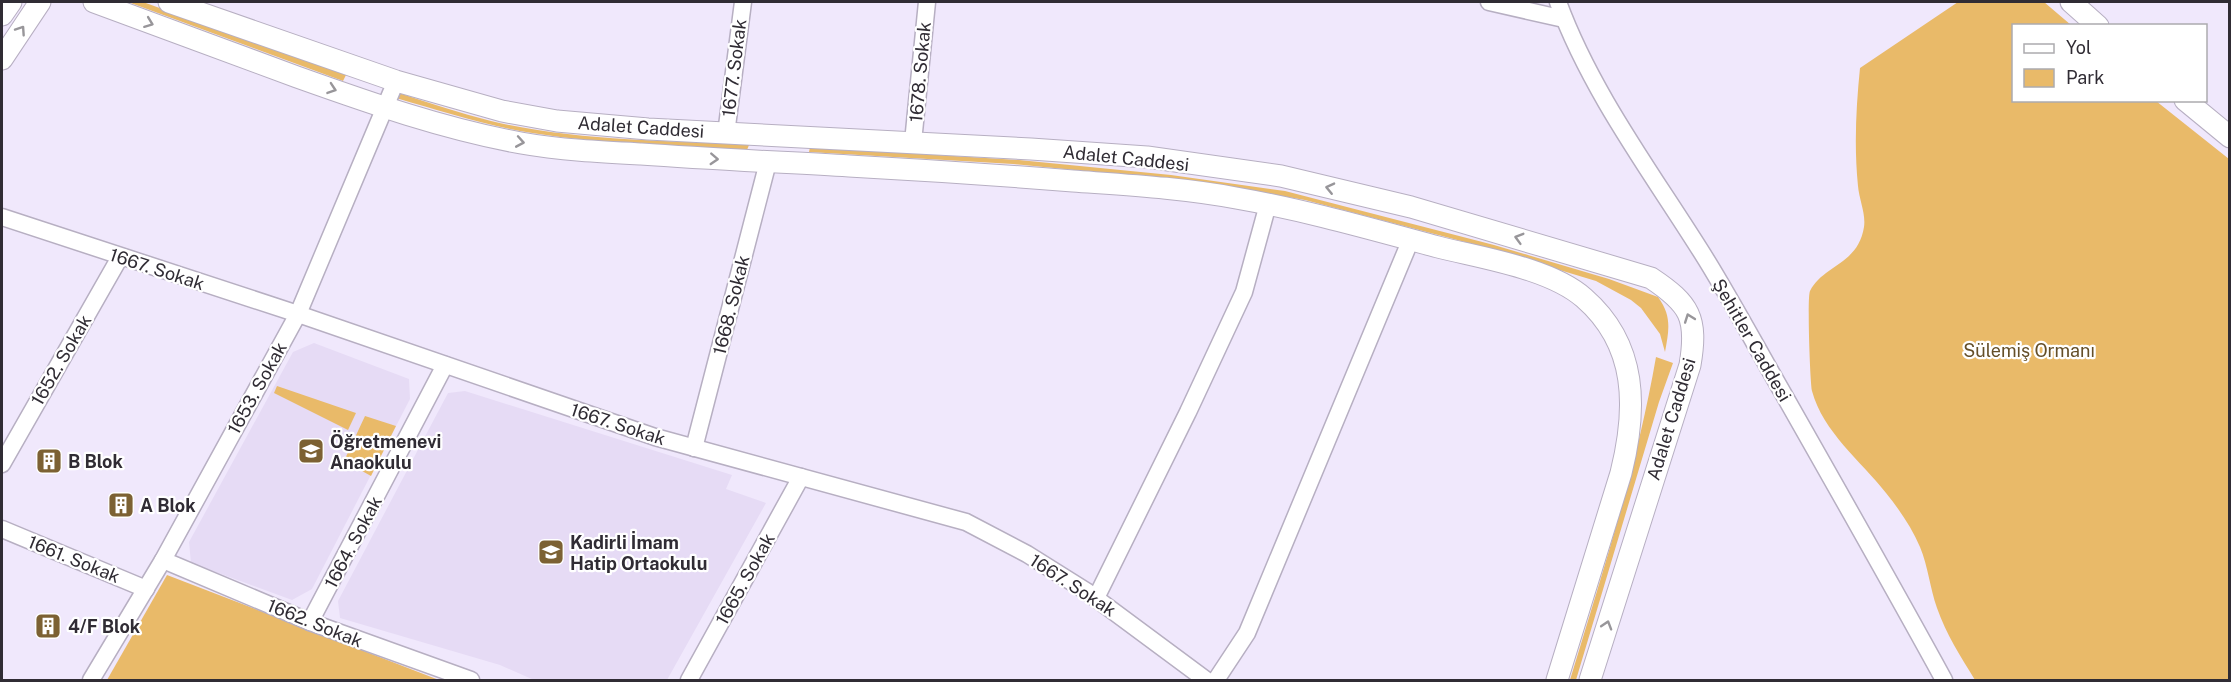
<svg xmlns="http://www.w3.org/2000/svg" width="2231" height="682" viewBox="0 0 2231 682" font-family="'Public Sans',sans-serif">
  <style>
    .built { fill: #e6dbf5 }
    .green { fill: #e9ba69 }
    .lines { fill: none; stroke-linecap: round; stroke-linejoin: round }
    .minor-casing { stroke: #b7afc2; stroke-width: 19 }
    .tertiary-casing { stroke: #b7afc2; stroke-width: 23 }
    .minor { stroke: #fff; stroke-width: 16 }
    .tertiary { stroke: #fff; stroke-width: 21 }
    .oneway { stroke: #98969a }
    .labels { text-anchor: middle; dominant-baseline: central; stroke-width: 4.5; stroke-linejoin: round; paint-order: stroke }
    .street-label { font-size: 18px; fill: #302c34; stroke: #fff }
    .park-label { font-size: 18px; fill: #654f28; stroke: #fff }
    .poi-label { font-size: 18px; font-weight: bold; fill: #302c34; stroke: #fff; text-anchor: start }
  </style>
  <rect width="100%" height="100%" fill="#f0e8fc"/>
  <!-- built -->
  <g class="built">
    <polygon points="314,343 409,379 410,399 312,589 292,600 191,563 189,542 293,352"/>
    <polygon points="465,391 732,475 726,489 766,503 667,680 534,680 500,665 340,618 338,601 448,393"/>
  </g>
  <!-- green -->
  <g class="green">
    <polygon points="128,2 143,2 346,75 343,81"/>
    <path d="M1958 2H2044L2071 25 2014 26V100L2156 101 2229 159V680H1975C1961 657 1946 634 1937 608 1930 588 1928 566 1920 547 1912 528 1899 509 1886 493 1861 461 1823 432 1812 391 1810 381 1807 297 1810 291 1823 265 1858 265 1864 227 1866 214 1859 199 1858 186 1854 147 1856 107 1860 68Z"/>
    <path d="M399 93C429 103 460 113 491 121 574 141 664 140 749 145L747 150C672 145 594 144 520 131 478 123 437 110 396 98Z"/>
    <path d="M810 147 1019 160 1171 175 1285 191 1494 245 1609 279 1658 297C1672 316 1669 330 1665 352L1660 334 1641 308 1631 300 1596 281 1484 247 1305 200 1246 190 1165 179 1013 164 809 152Z"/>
    <path d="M1656 357 1673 363 1659 402 1576 680H1570C1602 574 1637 467 1656 357Z"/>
    <polygon points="277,386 356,413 348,430 274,393"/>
    <polygon points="365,416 396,426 371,476 344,461"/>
    <polygon points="167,575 439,680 107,680"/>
  </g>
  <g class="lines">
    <defs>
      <g id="minor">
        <polyline points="1489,2 1564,19"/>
        <path d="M1558 2C1592 95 1655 177 1707 261 1734 305 1758 350 1784 395 1838 490 1892 585 1944 680"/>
        <polyline points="726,134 743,2"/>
        <polyline points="913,142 927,2"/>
        <polyline points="2,217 298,314 655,437 966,522 1027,554 1086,591 1206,680"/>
        <polyline points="694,448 768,162"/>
        <polyline points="2,464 120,257"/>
        <polyline points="2,529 146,589"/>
        <polyline points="163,560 310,622 471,680"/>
        <polyline points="1096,598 1188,412 1244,292 1268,204"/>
        <polyline points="310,622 445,365"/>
        <polyline points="91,680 163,560 298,314 396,81"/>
        <polyline points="689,680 801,477"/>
        <polyline points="1216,680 1247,633 1411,239"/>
      </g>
      <g id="tertiary">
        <path d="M94 2C162 27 229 52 297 77 370 103 444 129 521 143 560 150 601 152 641 154 710 159 779 162 849 166 923 170 998 175 1073 181 1127 185 1183 188 1236 198 1305 210 1371 229 1438 247 1481 258 1550 268 1584 298 1638 345 1637 409 1621 473L1557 680"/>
        <path d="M169 2 396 81 502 111 557 121 648 129 1031 149 1147 157 1281 176 1411 207 1651 278C1690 304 1698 318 1690 365L1590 680"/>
        <polyline points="2071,2 2098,26"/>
        <polyline points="2,15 11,2"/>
        <polyline points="2,59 40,2"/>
        <polyline points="2185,100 2230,137"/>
      </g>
    </defs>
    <!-- minor casing -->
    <use href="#minor" class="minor-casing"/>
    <!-- tertiary casing -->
    <use href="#tertiary" class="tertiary-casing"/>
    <!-- minor -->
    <use href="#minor" class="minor"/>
    <!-- tertiary -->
    <use href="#tertiary" class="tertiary"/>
  </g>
  <!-- one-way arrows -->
  <defs><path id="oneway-chevron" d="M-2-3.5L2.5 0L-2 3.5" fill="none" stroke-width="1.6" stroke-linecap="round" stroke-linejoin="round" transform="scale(1.5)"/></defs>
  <g class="oneway">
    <use href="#oneway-chevron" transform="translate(149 23) rotate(21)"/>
    <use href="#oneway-chevron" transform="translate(21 30) rotate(-56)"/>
    <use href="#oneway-chevron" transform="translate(332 89) rotate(19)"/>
    <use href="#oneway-chevron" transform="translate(520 142) rotate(10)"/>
    <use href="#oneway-chevron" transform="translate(714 159) rotate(3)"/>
    <use href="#oneway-chevron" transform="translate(1330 188) rotate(-167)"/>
    <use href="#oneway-chevron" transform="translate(1519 238) rotate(-164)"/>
    <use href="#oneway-chevron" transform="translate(1689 318) rotate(-110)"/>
    <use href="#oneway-chevron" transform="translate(1607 625) rotate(-73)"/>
  </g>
  <!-- icons -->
  <defs>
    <symbol id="school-square" viewBox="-11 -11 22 22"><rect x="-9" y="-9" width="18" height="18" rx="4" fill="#7c6133" stroke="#fff"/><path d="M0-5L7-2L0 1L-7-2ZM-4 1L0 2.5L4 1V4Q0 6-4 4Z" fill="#fff"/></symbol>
    <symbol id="building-square" viewBox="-11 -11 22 22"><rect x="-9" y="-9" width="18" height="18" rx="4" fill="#7c6133" stroke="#fff"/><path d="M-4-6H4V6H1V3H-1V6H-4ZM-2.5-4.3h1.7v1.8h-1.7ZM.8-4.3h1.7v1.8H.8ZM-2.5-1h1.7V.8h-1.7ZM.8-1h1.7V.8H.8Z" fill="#fff"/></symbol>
  </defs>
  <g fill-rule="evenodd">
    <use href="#school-square" x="296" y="436" width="30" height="30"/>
    <use href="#building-square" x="34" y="446" width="30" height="30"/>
    <use href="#building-square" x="106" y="490" width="30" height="30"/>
    <use href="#school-square" x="536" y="537" width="30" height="30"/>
    <use href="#building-square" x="33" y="611" width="30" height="30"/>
  </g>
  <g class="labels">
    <!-- street labels -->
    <g class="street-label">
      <text transform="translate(734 68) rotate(-83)">1677. Sokak</text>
      <text transform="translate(920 72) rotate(-85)">1678. Sokak</text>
      <text transform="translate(641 127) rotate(4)">Adalet Caddesi</text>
      <text transform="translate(1126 158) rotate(6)">Adalet Caddesi</text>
      <text transform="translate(157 269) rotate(18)">1667. Sokak</text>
      <text transform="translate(731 305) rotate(-76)">1668. Sokak</text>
      <text transform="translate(1752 340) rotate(60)">Şehitler Caddesi</text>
      <text transform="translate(61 360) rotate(-60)">1652. Sokak</text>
      <text transform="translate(257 388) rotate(-61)">1653. Sokak</text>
      <text transform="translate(1671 419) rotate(-73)">Adalet Caddesi</text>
      <text transform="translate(618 424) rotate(18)">1667. Sokak</text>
      <text transform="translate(353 542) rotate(-62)">1664. Sokak</text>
      <text transform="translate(74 559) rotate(22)">1661. Sokak</text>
      <text transform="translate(745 579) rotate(-61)">1665. Sokak</text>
      <text transform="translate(1073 585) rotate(33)">1667. Sokak</text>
      <text transform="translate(315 623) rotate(22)">1662. Sokak</text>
    </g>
    <!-- park labels -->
    <g class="park-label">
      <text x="2029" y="350">Sülemiş Ormanı</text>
    </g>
    <!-- poi labels -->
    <g class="poi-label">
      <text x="330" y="441">Öğretmenevi<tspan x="330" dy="21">Anaokulu</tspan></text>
      <text x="68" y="461">B Blok</text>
      <text x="140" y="505">A Blok</text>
      <text x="570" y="542">Kadirli İmam<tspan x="570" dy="21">Hatip Ortaokulu</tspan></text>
      <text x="68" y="626">4/F Blok</text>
    </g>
  </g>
  <!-- border -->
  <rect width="2231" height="682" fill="none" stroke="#302c34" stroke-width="6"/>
  <!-- legend -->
  <rect x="2012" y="24" width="195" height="78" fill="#ffffff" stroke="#acabae" stroke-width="1.5"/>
  <rect x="2024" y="44" width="30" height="9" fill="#ffffff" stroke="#acabae" stroke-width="1.5"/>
  <text x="2066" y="54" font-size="18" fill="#302c34">Yol</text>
  <rect x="2024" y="69" width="30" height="18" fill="#e9ba69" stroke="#acabae" stroke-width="1.5"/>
  <text x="2066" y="84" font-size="18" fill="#302c34">Park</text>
</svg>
